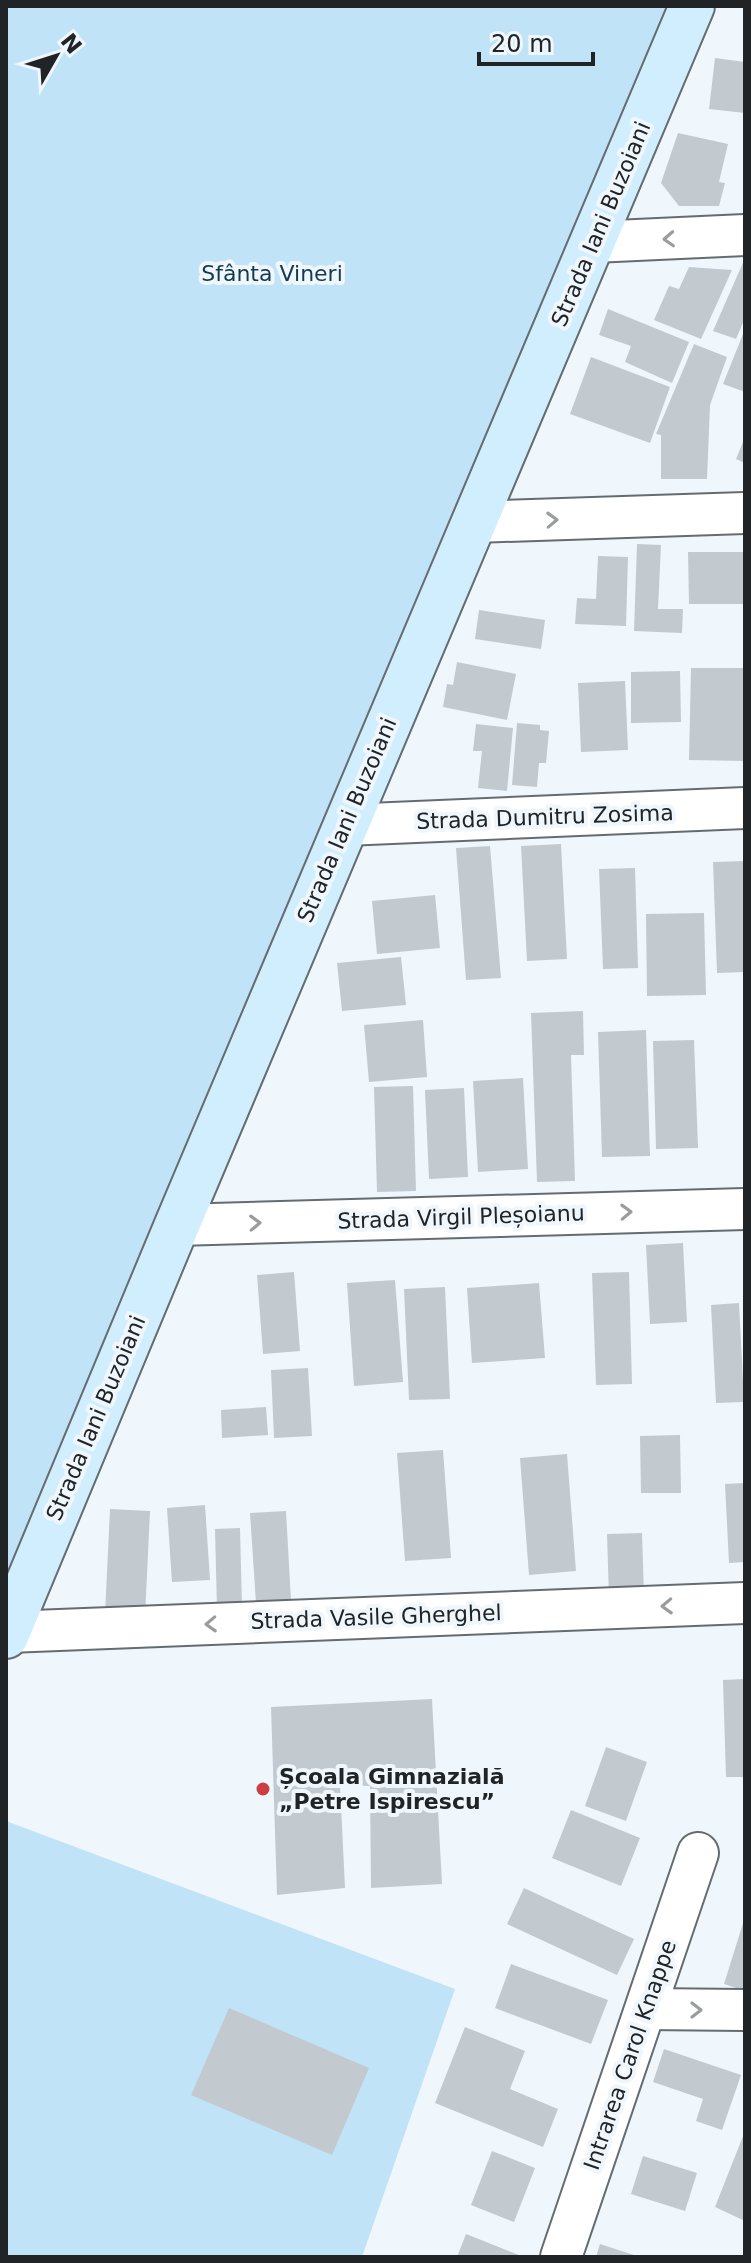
<svg xmlns="http://www.w3.org/2000/svg" width="751" height="2263" viewBox="0 0 751 2263" font-family="'DejaVu Sans',sans-serif">
  <style>
    .green { fill: #c1e3f7 }
    .building { fill: #c2cacf }
    .lines { fill: none; stroke-linecap: round; stroke-linejoin: round }
    .street-casing { stroke: #656c70; stroke-width: 44 }
    .secondary-casing { stroke: #656c70; stroke-width: 48 }
    .street { stroke: #fff; stroke-width: 40 }
    .secondary { stroke: #d0eefd; stroke-width: 44 }
    .oneway { stroke: #9b9c9d }
    .poi-dot { fill: #cd3e44; stroke: #eff7fc; stroke-width: 3 }
    .labels { text-anchor: middle; dominant-baseline: central; stroke-width: 8; stroke-linejoin: round; paint-order: stroke }
    .street-label { font-size: 22px; fill: #212426; stroke: #eff7fc }
    .park-label { font-size: 22px; fill: #133b4f; stroke: #eff7fc }
    .poi-label { font-size: 22px; font-weight: bold; fill: #212426; stroke: #eff7fc; text-anchor: start }
  </style>
  <rect width="100%" height="100%" fill="#eff7fc"/>
  <!-- green -->
  <g class="green">
    <polygon points="6,6 671,6 6,1587"/>
    <polygon points="6,1821 455,1989 362,2257 6,2257"/>
  </g>
  <!-- building -->
  <g class="building">
    <polygon points="715,58 745,62 745,113 709,109"/>
    <polygon points="678,133 728,144 719,182 725,183 719,206 679,206 661,183"/>
    <polygon points="745,258 745,318 736,339 713,331"/>
    <polygon points="689,267 732,270 701,339 654,320 669,286 679,289"/>
    <polygon points="608,309 689,342 672,383 625,362 631,346 599,335"/>
    <polygon points="745,329 745,392 723,384"/>
    <polygon points="694,344 727,357 710,405 707,479 661,479 661,435 656,434"/>
    <polygon points="591,357 670,387 650,443 570,414"/>
    <polygon points="745,437 745,463 736,459"/>
    <polygon points="637,544 661,545 658,609 683,609 682,633 634,631"/>
    <polygon points="688,552 743,552 744,604 689,604"/>
    <polygon points="598,556 628,557 626,626 575,624 577,598 596,599"/>
    <polygon points="479,610 545,620 541,649 475,639"/>
    <polygon points="457,662 516,674 507,720 443,707 447,684 453,685"/>
    <polygon points="691,668 745,668 745,761 689,760"/>
    <polygon points="680,671 681,722 631,723 631,672"/>
    <polygon points="625,681 628,750 581,752 578,683"/>
    <polygon points="517,723 540,725 540,730 549,731 546,763 539,763 537,787 512,785"/>
    <polygon points="476,724 513,728 507,791 478,788 482,751 473,751"/>
    <polygon points="561,844 567,959 527,961 521,846"/>
    <polygon points="490,846 501,978 466,980 456,848"/>
    <polygon points="745,861 745,972 717,973 713,862"/>
    <polygon points="635,868 638,968 603,969 599,869"/>
    <polygon points="435,895 440,948 377,954 372,901"/>
    <polygon points="704,913 706,995 647,996 646,914"/>
    <polygon points="401,957 406,1005 342,1011 337,963"/>
    <polygon points="583,1011 584,1055 571,1055 575,1181 537,1182 531,1013"/>
    <polygon points="423,1020 427,1077 369,1082 364,1025"/>
    <polygon points="646,1030 650,1156 602,1157 598,1032"/>
    <polygon points="694,1040 698,1148 656,1149 653,1041"/>
    <polygon points="523,1078 528,1169 478,1172 473,1081"/>
    <polygon points="413,1086 416,1191 377,1192 374,1087"/>
    <polygon points="464,1088 468,1177 429,1179 425,1090"/>
    <polygon points="683,1243 687,1322 650,1324 646,1245"/>
    <polygon points="294,1272 300,1351 263,1354 257,1275"/>
    <polygon points="629,1272 632,1384 596,1385 592,1273"/>
    <polygon points="395,1280 403,1382 354,1386 347,1283"/>
    <polygon points="539,1283 545,1358 472,1363 467,1288"/>
    <polygon points="445,1287 450,1399 409,1400 404,1289"/>
    <polygon points="739,1303 744,1402 716,1403 711,1305"/>
    <polygon points="308,1368 312,1436 274,1438 271,1370"/>
    <polygon points="266,1407 268,1435 222,1438 221,1410"/>
    <polygon points="680,1435 681,1493 641,1493 640,1436"/>
    <polygon points="443,1450 451,1558 405,1561 397,1453"/>
    <polygon points="567,1454 576,1571 529,1575 520,1458"/>
    <polygon points="745,1483 745,1562 729,1563 725,1484"/>
    <polygon points="205,1505 210,1580 172,1582 167,1508"/>
    <polygon points="110,1509 150,1511 145,1617 105,1615"/>
    <polygon points="286,1511 291,1601 256,1603 250,1513"/>
    <polygon points="240,1528 242,1608 217,1609 215,1529"/>
    <polygon points="642,1533 644,1596 609,1597 607,1534"/>
    <polygon points="745,1679 745,1777 726,1777 723,1680"/>
    <polygon points="432,1699 442,1884 371,1888 370,1786 340,1785 345,1888 277,1895 271,1707"/>
    <polygon points="606,1747 647,1762 626,1821 585,1806"/>
    <polygon points="571,1810 640,1838 621,1886 552,1858"/>
    <polygon points="524,1888 634,1939 617,1975 507,1924"/>
    <polygon points="744,1920 745,1921 745,1991 724,1984"/>
    <polygon points="511,1964 608,2000 591,2044 495,2008"/>
    <polygon points="229,2008 369,2068 332,2155 191,2095"/>
    <polygon points="465,2027 525,2051 510,2089 558,2109 543,2147 435,2103"/>
    <polygon points="664,2049 741,2075 722,2130 696,2121 703,2099 653,2082"/>
    <polygon points="745,2131 745,2221 715,2207"/>
    <polygon points="492,2151 535,2168 514,2222 471,2205"/>
    <polygon points="643,2156 697,2173 685,2211 631,2194"/>
    <polygon points="466,2234 524,2257 457,2257"/>
    <polygon points="600,2244 637,2256 637,2257 596,2257"/>
  </g>
  <g class="lines">
    <defs>
      <g id="street">
        <polyline points="593,242 745,235"/>
        <polyline points="474,522 745,513"/>
        <polyline points="345,825 745,808"/>
        <polyline points="177,1225 745,1209"/>
        <polyline points="8,1632 745,1603"/>
        <polyline points="646,2009 745,2010"/>
        <polyline points="561,2257 698,1853"/>
      </g>
      <polyline id="secondary" points="6,1636 177,1225 692,6"/>
    </defs>
    <!-- street casing -->
    <use href="#street" class="street-casing"/>
    <!-- secondary casing -->
    <use href="#secondary" class="secondary-casing"/>
    <!-- street -->
    <use href="#street" class="street"/>
    <!-- secondary -->
    <use href="#secondary" class="secondary"/>
  </g>
  <!-- one-way arrows -->
  <defs><path id="oneway-chevron" d="M-2-3.5L2.5 0L-2 3.5" fill="none" stroke-width="1.6" stroke-linecap="round" stroke-linejoin="round" transform="scale(2)"/></defs>
  <g class="oneway">
    <use href="#oneway-chevron" transform="translate(669 239) rotate(177)"/>
    <use href="#oneway-chevron" transform="translate(552 520) rotate(-2)"/>
    <use href="#oneway-chevron" transform="translate(626 1212) rotate(-2)"/>
    <use href="#oneway-chevron" transform="translate(255 1223) rotate(-2)"/>
    <use href="#oneway-chevron" transform="translate(667 1606) rotate(178)"/>
    <use href="#oneway-chevron" transform="translate(211 1624) rotate(178)"/>
    <use href="#oneway-chevron" transform="translate(696 2010)"/>
  </g>
  <!-- markers -->
  <circle class="poi-dot" cx="263" cy="1789" r="8"/>
  <g class="labels">
    <!-- street labels -->
    <g class="street-label">
      <text transform="translate(601 224) rotate(-67)">Strada Iani Buzoiani</text>
      <text transform="translate(545 817) rotate(-2)">Strada Dumitru Zosima</text>
      <text transform="translate(347 820) rotate(-67)">Strada Iani Buzoiani</text>
      <text transform="translate(461 1217) rotate(-2)">Strada Virgil Pleșoianu</text>
      <text transform="translate(96 1418) rotate(-67)">Strada Iani Buzoiani</text>
      <text transform="translate(376 1617) rotate(-2)">Strada Vasile Gherghel</text>
      <text transform="translate(630 2055) rotate(-71)">Intrarea Carol Knappe</text>
    </g>
    <!-- park labels -->
    <g class="park-label">
      <text x="272" y="273">Sfânta Vineri</text>
    </g>
    <!-- poi labels -->
    <g class="poi-label">
      <text x="279" y="1776">Școala Gimnazială<tspan x="279" dy="25">„Petre Ispirescu”</tspan></text>
    </g>
  </g>
  <!-- border -->
  <rect width="751" height="2263" fill="none" stroke="#212426" stroke-width="16"/>
  <!-- north arrow -->
  <g transform="translate(56 56) rotate(51)" stroke="#eff7fc" stroke-width="6" paint-order="stroke">
  <path d="M0-6L14 30L0 20L-14 30Z" fill="#212426"/>
  <text y="-12" font-size="22" font-weight="bold" text-anchor="middle" fill="#212426">N</text>
  </g>
  <!-- scale -->
  <path d="M479 52v12h114v-12" fill="none" stroke="#212426" stroke-width="4"/>
  <text x="491" y="52" font-size="24" fill="#212426" stroke="#eff7fc" stroke-width="6" paint-order="stroke">20 m</text>
</svg>
